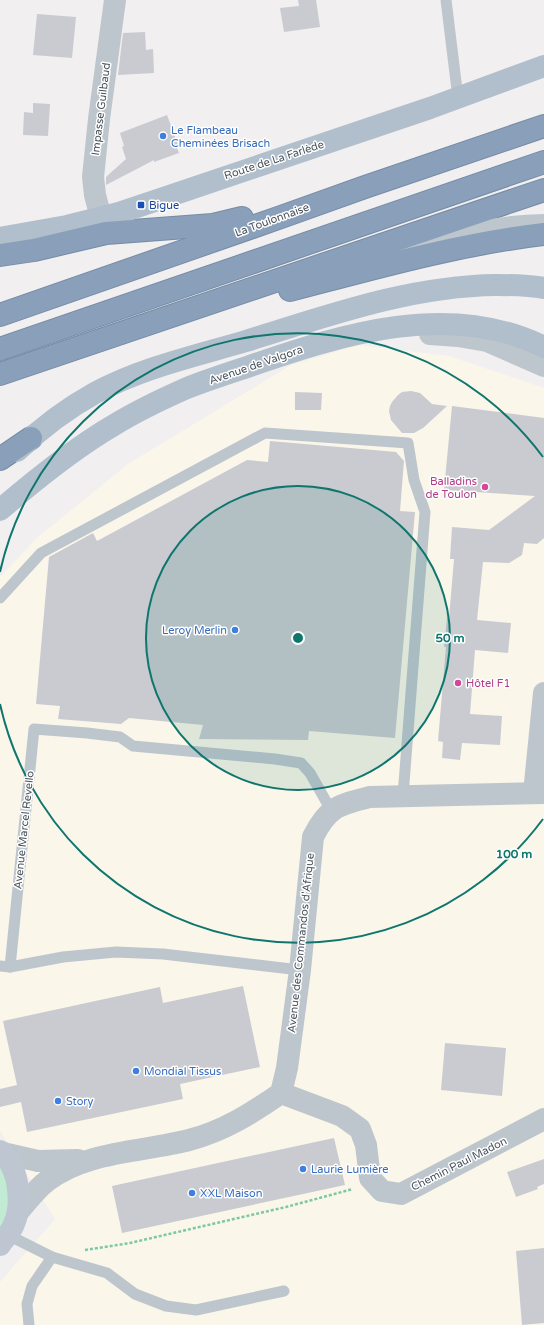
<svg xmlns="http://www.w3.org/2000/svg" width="544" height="1325" viewBox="0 0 544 1325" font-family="'Varela Round',sans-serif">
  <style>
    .commercial { fill: #fbf6ea }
    .green { fill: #c1ecd3 }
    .building { fill: #c9cbd1 }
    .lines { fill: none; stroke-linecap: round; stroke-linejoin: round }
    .motorway-casing { stroke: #758ba6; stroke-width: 24 }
    .path { stroke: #7bc8a4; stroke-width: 2.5; stroke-dasharray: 3 2; stroke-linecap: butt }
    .service { stroke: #bec6cd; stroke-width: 11 }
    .minor { stroke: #bec6cd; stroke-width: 22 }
    .secondary { stroke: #bec7d1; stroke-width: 22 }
    .primary { stroke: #b1becc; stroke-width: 22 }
    .motorway { stroke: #8aa0ba; stroke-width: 22 }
    .ring { fill: none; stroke: #0f766e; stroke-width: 2 }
    .shop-dot { fill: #3f7fe0; stroke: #fff; stroke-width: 1.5 }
    .transit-dot { fill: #1a4fb4; stroke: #fff; stroke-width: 1.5 }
    .hotel-dot { fill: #d1479c; stroke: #fff; stroke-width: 1.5 }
    .labels { text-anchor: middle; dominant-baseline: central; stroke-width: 3; stroke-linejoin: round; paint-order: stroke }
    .street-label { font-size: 11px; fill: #48525b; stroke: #fff }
    .shop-label { font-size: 11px; fill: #366cbe; stroke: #fff; text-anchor: start }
    .transit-label { font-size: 11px; fill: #164399; stroke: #fff; text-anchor: start }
    .hotel-label { font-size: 11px; fill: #b23c85; stroke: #fff; text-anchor: end }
    .centre { fill: #0f766e; stroke: #fff; stroke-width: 2 }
    .ring-label { font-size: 12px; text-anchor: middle; font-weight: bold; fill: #0f766e; stroke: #fff; stroke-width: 3; stroke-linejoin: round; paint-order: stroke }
  </style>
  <rect width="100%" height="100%" fill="#f1efef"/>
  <!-- commercial -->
  <polygon class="commercial" points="358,345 449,356 544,388 544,1325 0,1325 0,1282 55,1219 0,1131 0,577 37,538 128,464 291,365"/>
  <!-- green -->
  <polygon class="green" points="0,1151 14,1171 0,1245"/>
  <!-- building -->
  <g class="building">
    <polygon points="298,0 316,0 320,27 284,32 280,8 299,6"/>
    <polygon points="37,14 76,17 72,58 33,55"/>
    <polygon points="145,32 146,50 153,49 154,73 118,75 123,33"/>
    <polygon points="33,103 50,104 48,136 23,135 24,112 33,113"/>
    <polygon points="167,115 178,145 176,146 179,153 154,162 154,160 106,185 106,177 126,159 122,147 124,146 120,133"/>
    <polygon points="411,391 420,393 432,404 447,406 423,428 414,433 402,433 391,420 389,411 390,406 392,402 398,395 402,392"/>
    <polygon points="295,392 322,393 321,410 295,410"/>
    <polygon points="452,406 544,418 544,538 537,544 524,543 522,555 509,563 483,562 477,620 511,623 508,653 475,650 470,714 502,716 500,745 462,743 460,760 442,758 443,742 438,741 446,647 444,647 447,618 449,618 454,559 450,559 452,527 489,530 535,496 444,490"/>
    <polygon points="270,441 396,452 404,461 400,511 415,512 395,738 309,731 308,740 199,739 203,725 129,718 121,724 58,719 60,706 36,704 49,557 93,533 97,541 247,460 268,462"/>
    <polygon points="243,986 260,1067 180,1084 183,1099 27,1132 21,1102 0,1107 0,1089 17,1085 3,1021 160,987 163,1003"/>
    <polygon points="445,1043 506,1048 502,1096 441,1090"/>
    <polygon points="334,1138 345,1185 122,1233 112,1186"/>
    <polygon points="544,1159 544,1184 537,1187 538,1189 516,1197 507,1172"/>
    <polygon points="544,1248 544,1323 522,1325 516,1251"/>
  </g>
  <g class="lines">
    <defs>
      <g id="motorway">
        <polyline points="0,255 34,250 106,233 213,225 242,218"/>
        <path d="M290 290C374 268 458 244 544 234"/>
        <polyline points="0,315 281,217 365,187 544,126"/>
        <polyline points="0,349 544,162"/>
        <polyline points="0,374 544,190"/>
        <polyline points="0,459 31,438"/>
      </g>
    </defs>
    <!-- motorway casing -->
    <use href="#motorway" class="motorway-casing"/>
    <!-- path -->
    <polyline class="path" points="85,1250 130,1243 286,1207 353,1189"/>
    <!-- service -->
    <g class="service">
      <polyline points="446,0 458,98"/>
      <polyline points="0,598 41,553 265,433 408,443 414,480 425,512 403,796"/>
      <polyline points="0,966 10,967 63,957 116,952 163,954 300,970"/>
      <polyline points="10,967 34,729 87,733 120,737 133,746 275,759 301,763 310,773 331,810"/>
      <polyline points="8,1235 52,1257 107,1273 135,1294 166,1306 196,1310 284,1291"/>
      <polyline points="29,1325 27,1304 32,1286 52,1257"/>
    </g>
    <!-- minor -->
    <g class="minor">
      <polyline points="101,218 95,195 93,177 99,119 115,0"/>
      <path d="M393 254C443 238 492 226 544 225"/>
      <polyline points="430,334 458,336 487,341 544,366"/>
      <polyline points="534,793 544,693"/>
      <polyline points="281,1093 342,1116 360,1129 366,1145 370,1178 382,1191 401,1194 544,1119"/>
      <polyline points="3,1153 38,1161 78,1160"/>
      <path d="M18 1212C27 1202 36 1189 47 1181 86 1151 143 1152 189 1140 224 1131 252 1113 281 1093L287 1068 300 970 313 837C328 807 338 805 370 797L544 793"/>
    </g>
    <!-- secondary -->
    <path class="secondary" d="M0 1151C19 1167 23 1202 14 1224 11 1232 5 1238 0 1245"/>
    <!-- primary -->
    <g class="primary">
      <polyline points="0,238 67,226 119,213 430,108 544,66"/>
      <path d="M17 451C40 429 66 409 95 393 141 368 195 356 246 341 327 316 410 286 496 285 512 285 528 285 544 288"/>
      <path d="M0 510C36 479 73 449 114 425 137 411 162 399 187 388 207 380 229 373 250 366 343 334 450 300 544 347"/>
    </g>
    <!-- motorway -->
    <use href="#motorway" class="motorway"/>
  </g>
  <!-- distance rings -->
  <circle cx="298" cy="638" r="152" fill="#0f766e" fill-opacity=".12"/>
  <g class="ring">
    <circle cx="298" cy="638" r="152"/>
    <path d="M543 819A305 305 0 0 1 0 704M0 572A305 305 0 0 1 543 457"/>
  </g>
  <!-- markers -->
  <g class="shop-dot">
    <circle cx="163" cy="136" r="4"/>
    <circle cx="235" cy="630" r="4"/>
    <circle cx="136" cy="1071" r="4"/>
    <circle cx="58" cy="1101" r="4"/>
    <circle cx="303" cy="1169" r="4"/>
    <circle cx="192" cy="1193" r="4"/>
  </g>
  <rect class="transit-dot" x="137" y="201" width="8" height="8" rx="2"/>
  <g class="hotel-dot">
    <circle cx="485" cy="487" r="4"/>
    <circle cx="458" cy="683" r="4"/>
  </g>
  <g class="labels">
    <!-- street labels -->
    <g class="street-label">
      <text transform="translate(101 109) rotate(-83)">Impasse Guilbaud</text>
      <text transform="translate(274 160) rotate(-18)">Route de La Farlède</text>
      <text transform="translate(272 220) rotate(-20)">La Toulonnaise</text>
      <text transform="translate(256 365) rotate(-19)">Avenue de Valgora</text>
      <text transform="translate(24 830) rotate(-84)">Avenue Marcel Revello</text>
      <text transform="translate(301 943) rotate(-84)">Avenue des Commandos d'Afrique</text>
      <text transform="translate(459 1164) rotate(-27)">Chemin Paul Madon</text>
    </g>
    <!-- shop labels -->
    <g class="shop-label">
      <text x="171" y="130">Le Flambeau<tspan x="171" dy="13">Cheminées Brisach</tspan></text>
      <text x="227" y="630" text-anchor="end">Leroy Merlin</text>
      <text x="144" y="1071">Mondial Tissus</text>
      <text x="66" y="1101">Story</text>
      <text x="311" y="1169">Laurie Lumière</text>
      <text x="200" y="1193">XXL Maison</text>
    </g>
    <!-- transit labels -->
    <g class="transit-label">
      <text x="149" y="205">Bigue</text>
    </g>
    <!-- hotel labels -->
    <g class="hotel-label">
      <text x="477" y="481">Balladins<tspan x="477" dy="13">de Toulon</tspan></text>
      <text x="466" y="683" text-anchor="start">Hôtel F1</text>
    </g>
  </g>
  <circle cx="298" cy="638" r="6" class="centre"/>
  <g class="ring-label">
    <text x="450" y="642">50 m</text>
    <text x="514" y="858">100 m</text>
  </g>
</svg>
